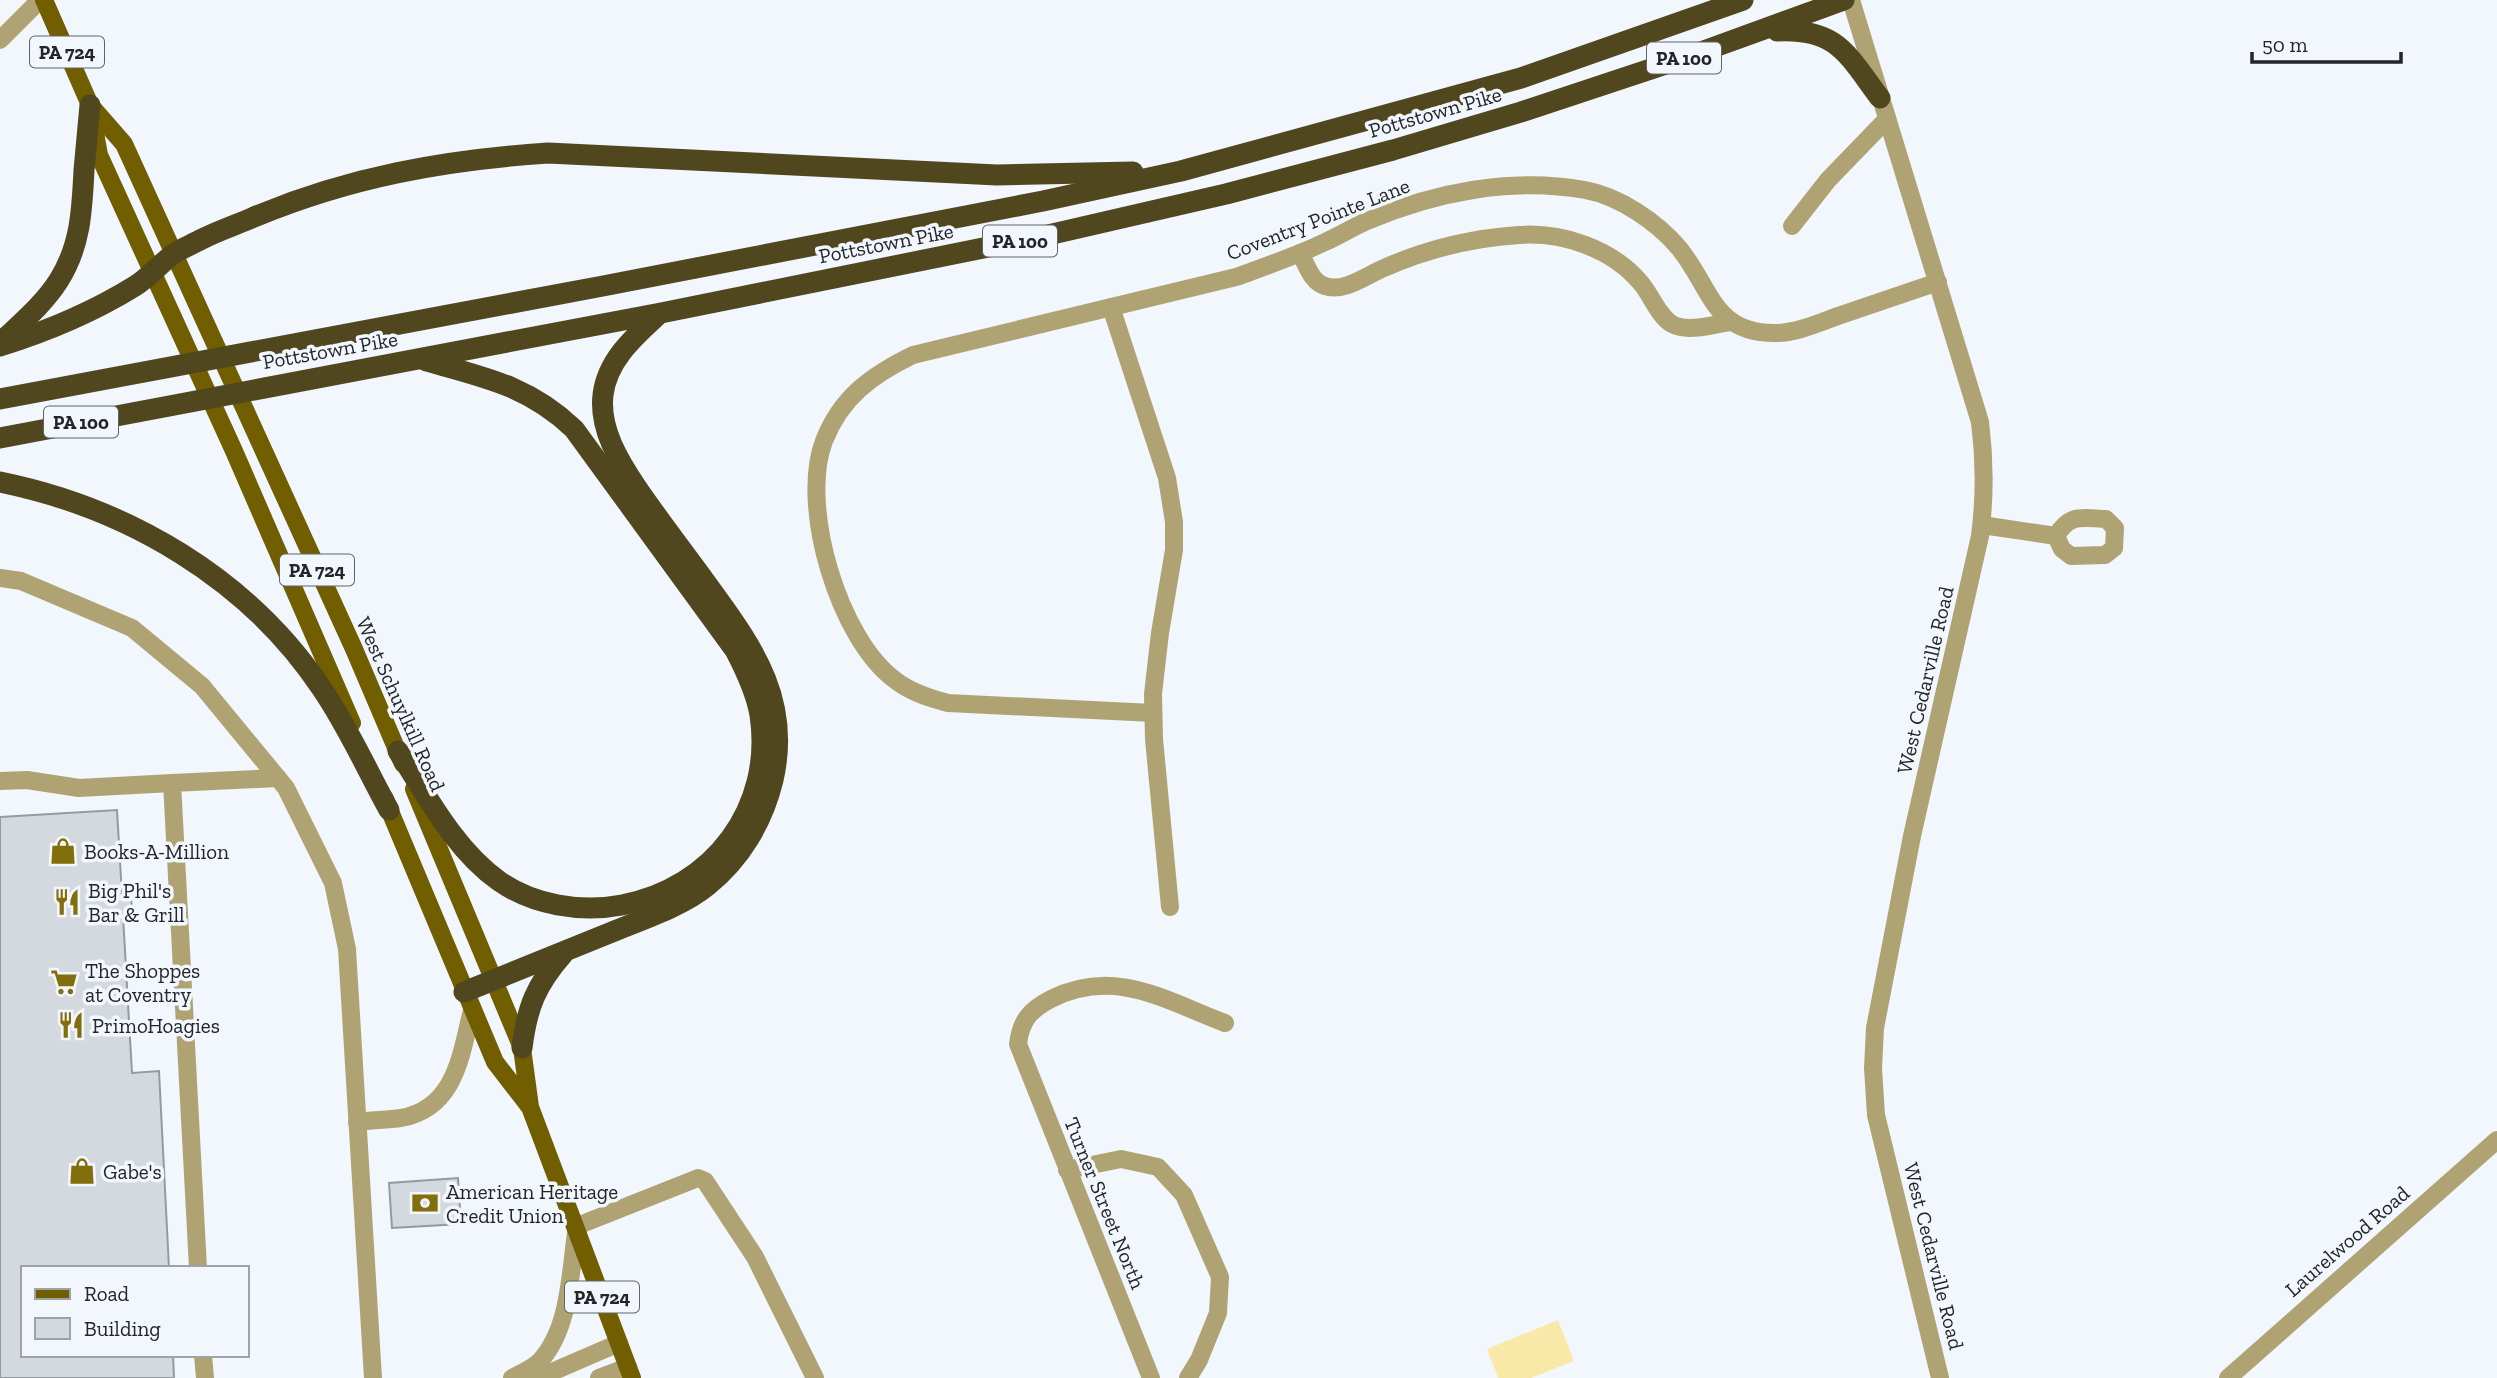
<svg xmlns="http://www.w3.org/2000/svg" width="2497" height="1378" viewBox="0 0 2497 1378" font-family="'Zilla Slab',serif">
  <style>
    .green { fill: #f9e9a9 }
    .building { fill: #d4d9df; stroke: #959a9f; stroke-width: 2 }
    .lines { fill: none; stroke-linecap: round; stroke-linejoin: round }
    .minor { stroke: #b0a373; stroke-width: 18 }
    .major { stroke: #705e00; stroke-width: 18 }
    .highway { stroke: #51471f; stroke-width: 21 }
    .labels { text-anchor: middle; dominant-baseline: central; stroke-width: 7; stroke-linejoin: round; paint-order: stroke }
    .shield { fill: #f2f7fd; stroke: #616467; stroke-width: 2 }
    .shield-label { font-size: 19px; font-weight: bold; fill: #232527 }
    .street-label { font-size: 21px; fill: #232527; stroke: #f2f7fd }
    .poi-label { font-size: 21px; fill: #232527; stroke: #f2f7fd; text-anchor: start }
  </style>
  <rect width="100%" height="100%" fill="#f2f7fd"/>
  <!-- green -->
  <polygon class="green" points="1558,1320 1574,1361 1531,1378 1498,1378 1487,1349"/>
  <!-- building -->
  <g class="building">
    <polygon points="117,810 122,895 131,894 132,915 123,916 132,1073 159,1071 169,1268 23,1268 23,1355 173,1355 174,1378 0,1378 0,817"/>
    <polygon points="458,1178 461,1224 392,1228 389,1183"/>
  </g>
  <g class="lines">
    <!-- minor -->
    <g class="minor">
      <path d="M1851 0 1980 422C1985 461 1985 497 1980 536L1912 836 1875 1028 1873 1068 1876 1115 1940 1378"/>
      <polyline points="0,40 40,0"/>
      <polyline points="1792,226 1828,180 1887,119"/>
      <path d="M1300 253C1307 265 1311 282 1325 286 1344 293 1367 275 1384 268 1427 249 1473 238 1519 235 1562 232 1611 248 1640 282 1651 294 1658 316 1672 324 1687 333 1715 324 1730 322"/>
      <polyline points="1111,307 1167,478 1174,522 1174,550 1160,633 1153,694 1154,739 1170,907"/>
      <path d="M1982 525 2056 536C2070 513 2081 518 2106 519L2115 528 2114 548 2105 555 2071 556 2062 549 2056 536"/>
      <polyline points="0,578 21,581 132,628 202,686 286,788 333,883 347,949 373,1378"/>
      <path d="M1153 713 948 703C929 698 910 692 895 680 839 639 799 506 824 441 841 397 872 375 913 355L1236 277C1266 266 1296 256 1325 242 1339 236 1353 227 1367 221 1435 192 1512 177 1585 190 1619 196 1657 222 1679 248 1711 287 1713 334 1776 333 1796 333 1819 323 1838 316 1871 305 1905 293 1938 282"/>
      <polyline points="0,781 27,780 79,788 172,783"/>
      <path d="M357 1122C372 1120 387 1120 401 1118 456 1108 461 1054 472 1010"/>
      <polyline points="1067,1170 1121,1159 1158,1167 1184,1195 1220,1277 1218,1313 1199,1360 1188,1378"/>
      <polyline points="198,1268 172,783 278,778"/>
      <polyline points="203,1355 205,1378"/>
      <path d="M512 1378C521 1373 533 1368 540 1361 571 1327 570 1270 577 1226L698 1178 705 1181 755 1257 815 1378"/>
      <polyline points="538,1378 619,1343"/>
      <polyline points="599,1378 628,1367"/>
      <path d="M1151 1378 1018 1044C1021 1020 1030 1010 1051 999 1115 967 1164 1000 1225 1023"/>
      <polyline points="2228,1378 2497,1140"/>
    </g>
    <!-- major -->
    <g class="major">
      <polyline points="44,0 90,105 99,155 234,451 352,723"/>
      <polyline points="90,105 124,144 354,649 403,764"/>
      <polyline points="414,789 522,1048 530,1107 632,1378"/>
      <polyline points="384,797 495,1062 529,1106"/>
    </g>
    <!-- highway -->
    <g class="highway">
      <path d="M1777 31C1837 28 1847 54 1880 98"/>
      <path d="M0 343C21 323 44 304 59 280 81 245 82 209 84 170 86 148 88 126 90 105"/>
      <path d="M0 346C48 331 93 312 135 286 149 277 159 265 172 255 180 249 191 245 200 240 217 231 236 225 254 217 350 177 444 160 548 153L997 175 1133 172"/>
      <polyline points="0,399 603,286 1043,201 1181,171 1521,78 1743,0"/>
      <polyline points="0,438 661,313 1048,235 1226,194 1393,150 1521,112 1687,57 1844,0"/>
      <path d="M0 482C128 508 249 579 322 689 348 727 367 770 389 810"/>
      <path d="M398 751C427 796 455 850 499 881 533 905 581 913 622 905 713 888 774 808 760 715 756 692 746 671 735 650L574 429C529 386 484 377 426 361"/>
      <path d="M464 992C514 972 563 952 612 932 643 919 681 907 707 886 741 859 763 821 773 780 791 702 755 650 712 591 687 556 661 523 637 488 619 461 599 429 603 395 607 360 635 336 659 314"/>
      <path d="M522 1048C527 1007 536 985 563 954"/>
    </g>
  </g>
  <!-- icons -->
  <defs>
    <symbol id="shop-bare" viewBox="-9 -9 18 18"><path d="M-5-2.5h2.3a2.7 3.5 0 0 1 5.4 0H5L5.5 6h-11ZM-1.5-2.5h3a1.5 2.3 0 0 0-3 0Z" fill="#826e0b" stroke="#f2f7fd" stroke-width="2.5" paint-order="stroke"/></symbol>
    <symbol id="restaurant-bare" viewBox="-9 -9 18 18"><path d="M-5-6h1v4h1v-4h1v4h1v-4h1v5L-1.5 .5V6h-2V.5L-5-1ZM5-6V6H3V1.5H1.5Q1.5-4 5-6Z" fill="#826e0b" stroke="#f2f7fd" stroke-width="2.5" paint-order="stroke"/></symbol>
    <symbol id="supermarket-bare" viewBox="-9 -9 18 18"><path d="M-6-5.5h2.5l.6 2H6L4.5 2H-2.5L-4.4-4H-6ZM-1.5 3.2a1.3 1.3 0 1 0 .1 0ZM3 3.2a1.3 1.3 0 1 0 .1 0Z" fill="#826e0b" stroke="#f2f7fd" stroke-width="2.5" paint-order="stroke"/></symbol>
    <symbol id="bank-bare" viewBox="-9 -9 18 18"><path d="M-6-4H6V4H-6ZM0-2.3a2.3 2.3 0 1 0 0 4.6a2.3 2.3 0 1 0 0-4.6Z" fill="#826e0b" stroke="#f2f7fd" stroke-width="2.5" paint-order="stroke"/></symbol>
  </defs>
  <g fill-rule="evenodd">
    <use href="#shop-bare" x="44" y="832" width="38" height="38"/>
    <use href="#restaurant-bare" x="48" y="883" width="38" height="38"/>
    <use href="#supermarket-bare" x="45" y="963" width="38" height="38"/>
    <use href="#restaurant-bare" x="52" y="1006" width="38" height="38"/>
    <use href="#shop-bare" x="63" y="1152" width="38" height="38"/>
    <use href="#bank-bare" x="406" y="1184" width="38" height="38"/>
  </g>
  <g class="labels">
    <!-- shield labels -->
    <g class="shield">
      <rect x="30" y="36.5" width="74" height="31" rx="5"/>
      <rect x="1647" y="42.5" width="74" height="31" rx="5"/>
      <rect x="983" y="225.5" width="74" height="31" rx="5"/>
      <rect x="44" y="406.5" width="74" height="31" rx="5"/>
      <rect x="280" y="554.5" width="74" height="31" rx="5"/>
      <rect x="565" y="1281.5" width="74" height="31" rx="5"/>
    </g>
    <g class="shield-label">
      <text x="67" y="52">PA 724</text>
      <text x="1684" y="58">PA 100</text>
      <text x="1020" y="241">PA 100</text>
      <text x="81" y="422">PA 100</text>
      <text x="317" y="570">PA 724</text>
      <text x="602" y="1297">PA 724</text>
    </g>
    <!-- street labels -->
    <g class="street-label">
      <text transform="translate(1435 112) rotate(-16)">Pottstown Pike</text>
      <text transform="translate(1318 219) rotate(-21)">Coventry Pointe Lane</text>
      <text transform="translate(886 243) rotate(-11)">Pottstown Pike</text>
      <text transform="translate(330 350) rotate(-10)">Pottstown Pike</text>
      <text transform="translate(1925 680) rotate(-77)">West Cedarville Road</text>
      <text transform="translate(401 704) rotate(66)">West Schuylkill Road</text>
      <text transform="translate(1105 1203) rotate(68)">Turner Street North</text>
      <text transform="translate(2347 1241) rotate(-41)">Laurelwood Road</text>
      <text transform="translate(1934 1256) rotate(76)">West Cedarville Road</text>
    </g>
    <!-- poi labels -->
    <g class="poi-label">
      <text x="84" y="851">Books-A-Million</text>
      <text x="88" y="890">Big Phil's<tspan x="88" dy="24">Bar &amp; Grill</tspan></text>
      <text x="85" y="970">The Shoppes<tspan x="85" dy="24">at Coventry</tspan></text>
      <text x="92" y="1025">PrimoHoagies</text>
      <text x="103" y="1171">Gabe's</text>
      <text x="446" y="1191">American Heritage<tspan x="446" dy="24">Credit Union</tspan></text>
    </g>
  </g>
  <!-- legend -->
  <rect x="21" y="1266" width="228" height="91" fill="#f2f7fd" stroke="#9fa3a7" stroke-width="2"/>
  <rect x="35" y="1289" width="35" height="10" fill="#705e00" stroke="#9fa3a7" stroke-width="2"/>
  <text x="84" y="1301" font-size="21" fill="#232527">Road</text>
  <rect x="35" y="1318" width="35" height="21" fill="#d4d9df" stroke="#9fa3a7" stroke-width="2"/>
  <text x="84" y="1336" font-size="21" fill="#232527">Building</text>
  <!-- scale -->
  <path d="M2252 52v10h149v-10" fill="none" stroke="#232527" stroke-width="3.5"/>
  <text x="2262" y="52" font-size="21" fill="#232527" stroke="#f2f7fd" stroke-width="5" paint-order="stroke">50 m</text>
</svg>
